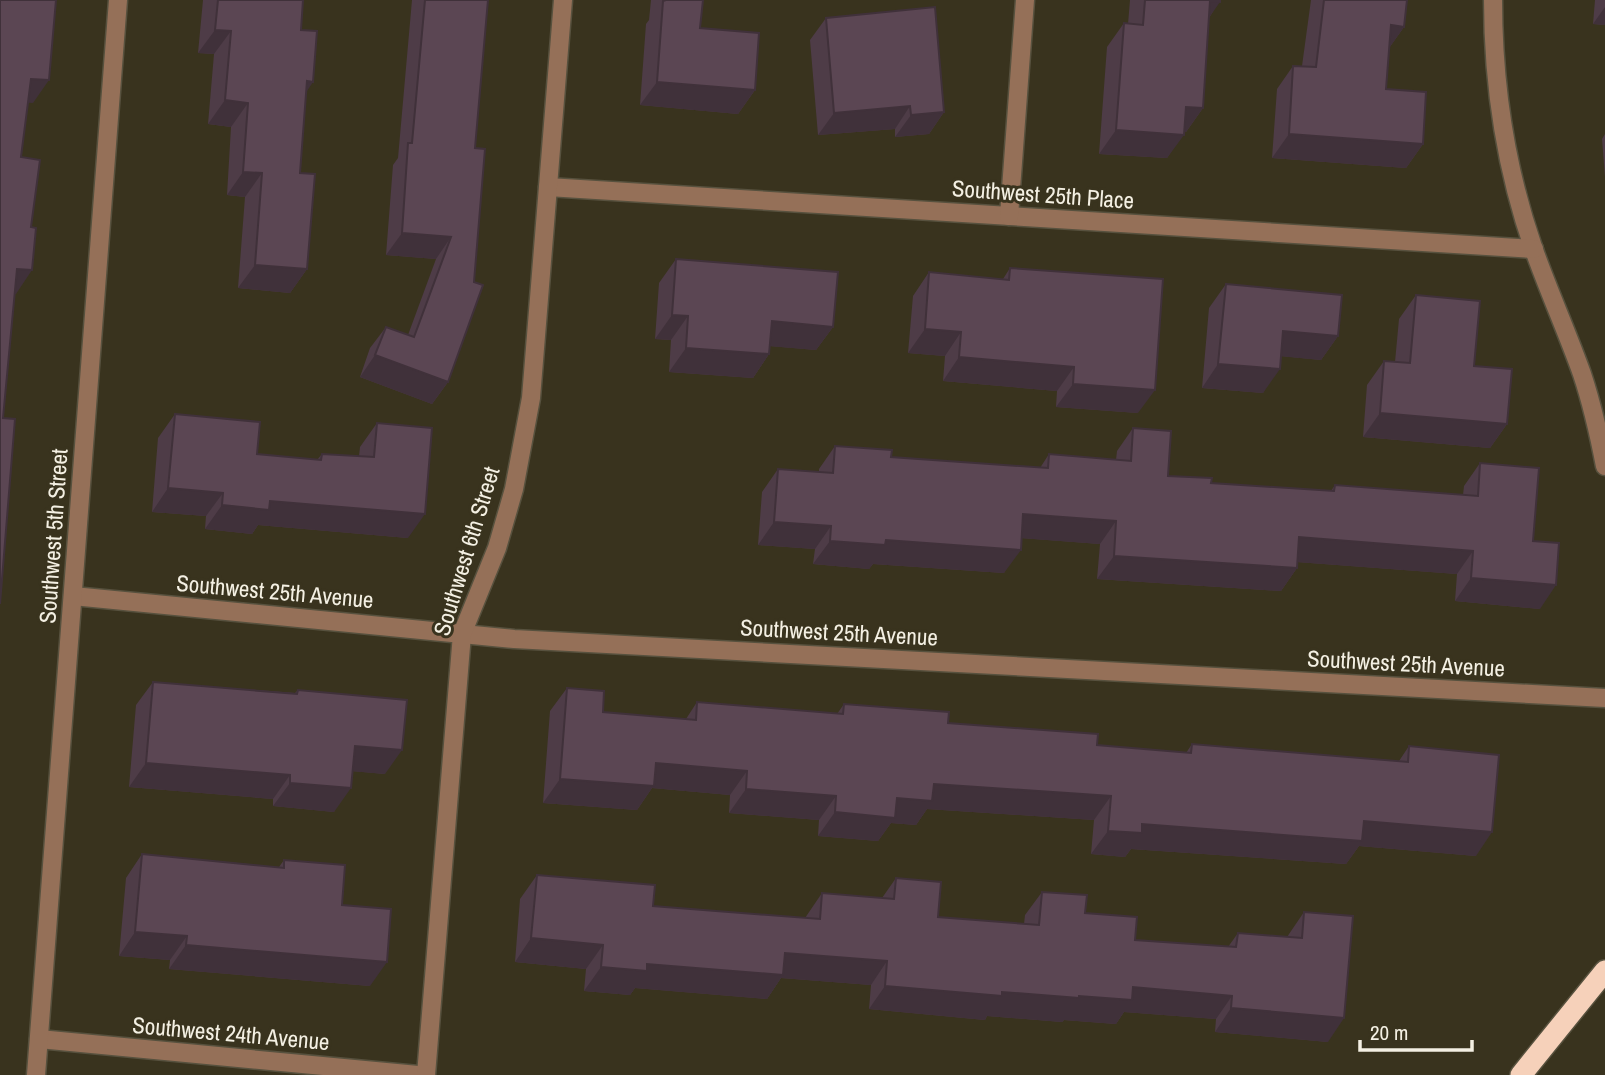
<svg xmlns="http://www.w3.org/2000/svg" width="1605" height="1075" viewBox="0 0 1605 1075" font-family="'Archivo Narrow',sans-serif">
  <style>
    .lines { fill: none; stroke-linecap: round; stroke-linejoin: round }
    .minor-casing { stroke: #57513e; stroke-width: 21 }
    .highway-casing { stroke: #57513e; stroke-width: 24 }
    .minor { stroke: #957058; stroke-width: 18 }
    .highway { stroke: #f6d1ba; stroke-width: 21 }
    .wall { fill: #4e3c47 }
    .shaded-wall { fill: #40313a }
    .building { fill: #5b4653; stroke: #40313a; stroke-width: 2 }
    .labels { text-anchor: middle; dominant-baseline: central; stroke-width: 6; stroke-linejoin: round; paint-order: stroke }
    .street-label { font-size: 23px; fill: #f4f0e3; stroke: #39331e }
  </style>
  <rect width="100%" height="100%" fill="#39331e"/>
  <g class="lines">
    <defs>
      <g id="minor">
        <path d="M1493 0C1493 85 1506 170 1534 250 1549 292 1567 332 1582 374 1592 404 1599 435 1605 466"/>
        <polyline points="548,187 1534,249"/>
        <polyline points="1009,216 1025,0"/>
        <polyline points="73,596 514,639 1605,698"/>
        <polyline points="39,1039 418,1075"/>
        <polyline points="36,1075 118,0"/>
        <polyline points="426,1075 462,634 497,548 514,489 531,398 563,0"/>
      </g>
      <polyline id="highway" points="1521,1075 1605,971"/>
    </defs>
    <!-- minor casing -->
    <use href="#minor" class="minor-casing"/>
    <!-- highway casing -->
    <use href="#highway" class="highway-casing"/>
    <!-- minor -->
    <use href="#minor" class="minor"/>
    <!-- highway -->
    <use href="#highway" class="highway"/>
  </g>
  <!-- wall -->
  <g class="wall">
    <polygon points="203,0 303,0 301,30 306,92 300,173 307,269 290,293 238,288 245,197 227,195 231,127 208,124 214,54 198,53"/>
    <polygon points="412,0 488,0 448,382 432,404 360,377 370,348 386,327 408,335 436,259 386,255 393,165 398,158"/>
    <polygon points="651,0 703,0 700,28 755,90 738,114 640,105 646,24 649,20"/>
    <polygon points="1130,0 1220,0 1209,18 1203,108 1186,132 1184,132 1167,158 1099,154 1107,47 1124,23 1128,24"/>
    <polygon points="1311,0 1407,0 1404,27 1389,48 1386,89 1423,144 1406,168 1272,158 1277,89 1293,66 1302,66"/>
    <polygon points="1595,0 1605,0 1605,25 1593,24"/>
    <polygon points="826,18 944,112 929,134 895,137 895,129 818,135 810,40"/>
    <polygon points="1605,134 1605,177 1602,139"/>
    <polygon points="676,259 833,327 816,350 770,346 769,354 753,378 669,372 671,340 655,339 659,283"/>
    <polygon points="1010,268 1138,413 1056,407 1057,391 943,381 945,356 908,353 913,296 929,272 1003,279"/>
    <polygon points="1226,284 1338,336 1321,360 1281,356 1263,393 1202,388 1209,308"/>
    <polygon points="1416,295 1474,366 1507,424 1490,448 1363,437 1367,385 1384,361 1395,362 1399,319"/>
    <polygon points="175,414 257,454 317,460 322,454 359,456 360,447 377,423 408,538 258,525 252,534 205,529 206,516 152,512 158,438"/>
    <polygon points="1133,428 1168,476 1211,483 1331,491 1335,485 1463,495 1464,486 1480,463 1533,541 1540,609 1455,601 1457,574 1297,562 1297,568 1281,591 1097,579 1100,544 1021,538 1004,573 873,564 869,569 813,564 815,549 758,545 762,492 778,469 819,472 819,469 835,446 891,457 1040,468 1049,454 1116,460 1117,451"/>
    <polygon points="153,682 295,693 298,690 385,774 352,771 334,812 273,806 273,799 129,787 136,705"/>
    <polygon points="567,688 603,712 686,719 697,702 837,714 844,704 948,723 1097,745 1186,753 1192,744 1399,761 1409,746 1476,856 1359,846 1346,864 1131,849 1125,857 1091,854 1094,820 927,809 916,825 891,823 878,841 818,836 819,820 729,813 730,795 652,788 637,810 543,803 550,711"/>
    <polygon points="142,854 279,867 284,860 342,905 370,986 169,969 170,960 119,956 126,878"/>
    <polygon points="537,875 653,906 805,918 822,893 882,898 896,878 938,917 1024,924 1025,915 1042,892 1085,913 1135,940 1228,947 1238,933 1287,937 1304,912 1328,1042 1215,1032 1216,1019 1124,1012 1116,1024 1064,1020 1062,1022 987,1016 985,1020 869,1009 871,985 781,978 767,999 635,988 630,995 584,991 586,969 515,962 520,899"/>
  </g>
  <!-- shaded-wall -->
  <g class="shaded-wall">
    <polygon points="1210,1 1220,2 1203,26"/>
    <polygon points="1605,7 1605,25 1593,24"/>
    <polygon points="1391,25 1404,27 1387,51"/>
    <polygon points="215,30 231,31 214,54 198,53"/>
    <polygon points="31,79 49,80 33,103 14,102"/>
    <polygon points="307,81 313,82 297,106"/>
    <polygon points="657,82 755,90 738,114 640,105"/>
    <polygon points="225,100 248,103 231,127 208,124"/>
    <polygon points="910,106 895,129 818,135 834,113"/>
    <polygon points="1186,107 1203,108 1186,132 1169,131"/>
    <polygon points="944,112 929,134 895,137 911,115"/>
    <polygon points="1116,130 1184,135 1167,158 1099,154"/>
    <polygon points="1289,134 1423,144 1406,168 1272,158"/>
    <polygon points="243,172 262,173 245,197 227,195"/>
    <polygon points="402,233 451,237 436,259 386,255"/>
    <polygon points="255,265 307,269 290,293 238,288"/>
    <polygon points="17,269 32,270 16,294 0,293"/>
    <polygon points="672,315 688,316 671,340 655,339"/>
    <polygon points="772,321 833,327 816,350 756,345"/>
    <polygon points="925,329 961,332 945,356 908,353"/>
    <polygon points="1283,331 1338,336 1321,360 1266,355"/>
    <polygon points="686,348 769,354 753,378 669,372"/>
    <polygon points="375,355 448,382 432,404 360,377"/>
    <polygon points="959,357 1074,367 1057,391 943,381"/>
    <polygon points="1218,364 1280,369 1263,393 1202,388"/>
    <polygon points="1073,384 1155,390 1138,413 1056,407"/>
    <polygon points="1380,413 1507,424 1490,448 1363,437"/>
    <polygon points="168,488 223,493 206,516 152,512"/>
    <polygon points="270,501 425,514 408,538 258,525 252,534 205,529 222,505"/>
    <polygon points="1023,514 1116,521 1100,544 1007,537"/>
    <polygon points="774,522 831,526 815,549 758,545"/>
    <polygon points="1299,537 1473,551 1457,574 1283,561"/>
    <polygon points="886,540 1021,550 1004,573 873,564 869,569 813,564 830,541"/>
    <polygon points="1114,556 1297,568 1281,591 1097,579"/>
    <polygon points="1471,578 1556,585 1540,609 1455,601"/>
    <polygon points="355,746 402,750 385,774 338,770"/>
    <polygon points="146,763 290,775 273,799 129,787"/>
    <polygon points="656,763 747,771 730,795 652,788 637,810 543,803 560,779"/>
    <polygon points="290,783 351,788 334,812 273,806"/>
    <polygon points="934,784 1111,796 1094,820 927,809 916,825 891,823 878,841 818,836 835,812 897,798"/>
    <polygon points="746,789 836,796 819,820 729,813"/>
    <polygon points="1364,821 1492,832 1476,856 1359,846 1346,864 1131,849 1125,857 1091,854 1108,831 1142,824"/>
    <polygon points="135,932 187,936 170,960 119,956"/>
    <polygon points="531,938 603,945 586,969 515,962"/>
    <polygon points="186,945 387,962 370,986 169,969"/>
    <polygon points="785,953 887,961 871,985 781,978 767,999 635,988 630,995 584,991 601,967 647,964"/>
    <polygon points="885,986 1079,996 1133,987 1232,996 1216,1019 1124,1012 1116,1024 1064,1020 1062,1022 987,1016 985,1020 869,1009"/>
    <polygon points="1231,1008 1344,1018 1328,1042 1215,1032"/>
  </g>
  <!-- building -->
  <g class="building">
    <polygon points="0,0 56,0 49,80 31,79 21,157 40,160 31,227 36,228 32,270 17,269 3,418 15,419 0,604"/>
    <polygon points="218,0 303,0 301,30 317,31 313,82 307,81 300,173 315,174 307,269 255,265 262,173 243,172 248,103 225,100 231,31 215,30"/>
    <polygon points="425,0 488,0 475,148 485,149 474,282 483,285 448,382 375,355 386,327 414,337 451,237 402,233 408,143 412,143"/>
    <polygon points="666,0 703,0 700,28 759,33 755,90 657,82 663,1"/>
    <polygon points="1145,0 1220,0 1220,2 1210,1 1203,108 1186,107 1184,135 1116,130 1124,23 1143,25"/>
    <polygon points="1324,0 1407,0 1404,27 1391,25 1386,89 1426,92 1423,144 1289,134 1293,66 1316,67"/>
    <polygon points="935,7 944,112 911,115 910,106 834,113 826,18"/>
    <polygon points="676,259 838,272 833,327 772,321 769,354 686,348 688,316 672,315"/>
    <polygon points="1010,268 1163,279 1155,390 1073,384 1074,367 959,357 961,332 925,329 929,272 1009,280"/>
    <polygon points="1226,284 1342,295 1338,336 1283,331 1280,369 1218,364"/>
    <polygon points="1416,295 1480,301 1474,366 1512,369 1507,424 1380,413 1384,361 1410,363"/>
    <polygon points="175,414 260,422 257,454 321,460 322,454 374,457 377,423 432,428 425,514 270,501 269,510 222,505 223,493 168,488"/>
    <polygon points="1133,428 1171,431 1168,476 1212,478 1211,483 1334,491 1335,485 1478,496 1480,463 1539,468 1533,541 1559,543 1556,585 1471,578 1473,551 1299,537 1297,568 1114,556 1116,521 1023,514 1021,550 886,540 885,545 830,541 831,526 774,522 778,469 833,473 835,446 892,450 891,457 1048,468 1049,454 1131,461"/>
    <polygon points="153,682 297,694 298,690 407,700 402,750 355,746 351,788 290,783 290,775 146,763"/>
    <polygon points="567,688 604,691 603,712 696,720 697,702 843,714 844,704 949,712 948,723 1098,734 1097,745 1191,753 1192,744 1408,762 1409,746 1499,755 1492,832 1364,821 1362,841 1142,824 1142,833 1108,831 1111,796 934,784 932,801 897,798 895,818 835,812 836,796 746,789 747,771 656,763 654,786 560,779"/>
    <polygon points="142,854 284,868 284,860 345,865 342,905 391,909 387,962 186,945 187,936 135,932"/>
    <polygon points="537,875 655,885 653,906 820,919 822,893 894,899 896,878 941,882 938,917 1039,925 1042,892 1087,895 1085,913 1137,917 1135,940 1236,947 1238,933 1302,938 1304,912 1353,916 1344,1018 1231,1008 1232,996 1133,987 1132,1000 1079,996 1079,998 1002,992 1002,996 885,986 887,961 785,953 783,975 647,964 647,971 601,967 603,945 531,938"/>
  </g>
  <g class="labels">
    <!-- street labels -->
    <g class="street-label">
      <text transform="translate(1043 194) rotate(4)">Southwest 25th Place</text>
      <text transform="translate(53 536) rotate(-86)">Southwest 5th Street</text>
      <text transform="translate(466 551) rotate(-73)">Southwest 6th Street</text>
      <text transform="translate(275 591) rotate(5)">Southwest 25th Avenue</text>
      <text transform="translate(839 632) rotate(3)">Southwest 25th Avenue</text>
      <text transform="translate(1406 663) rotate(3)">Southwest 25th Avenue</text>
      <text transform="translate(231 1033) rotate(5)">Southwest 24th Avenue</text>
    </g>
  </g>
  <!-- scale -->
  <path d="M1360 1040v10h112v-10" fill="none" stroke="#f4f0e3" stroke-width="3.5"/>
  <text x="1370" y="1040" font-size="21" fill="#f4f0e3" stroke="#39331e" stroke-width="5" paint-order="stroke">20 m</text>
</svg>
